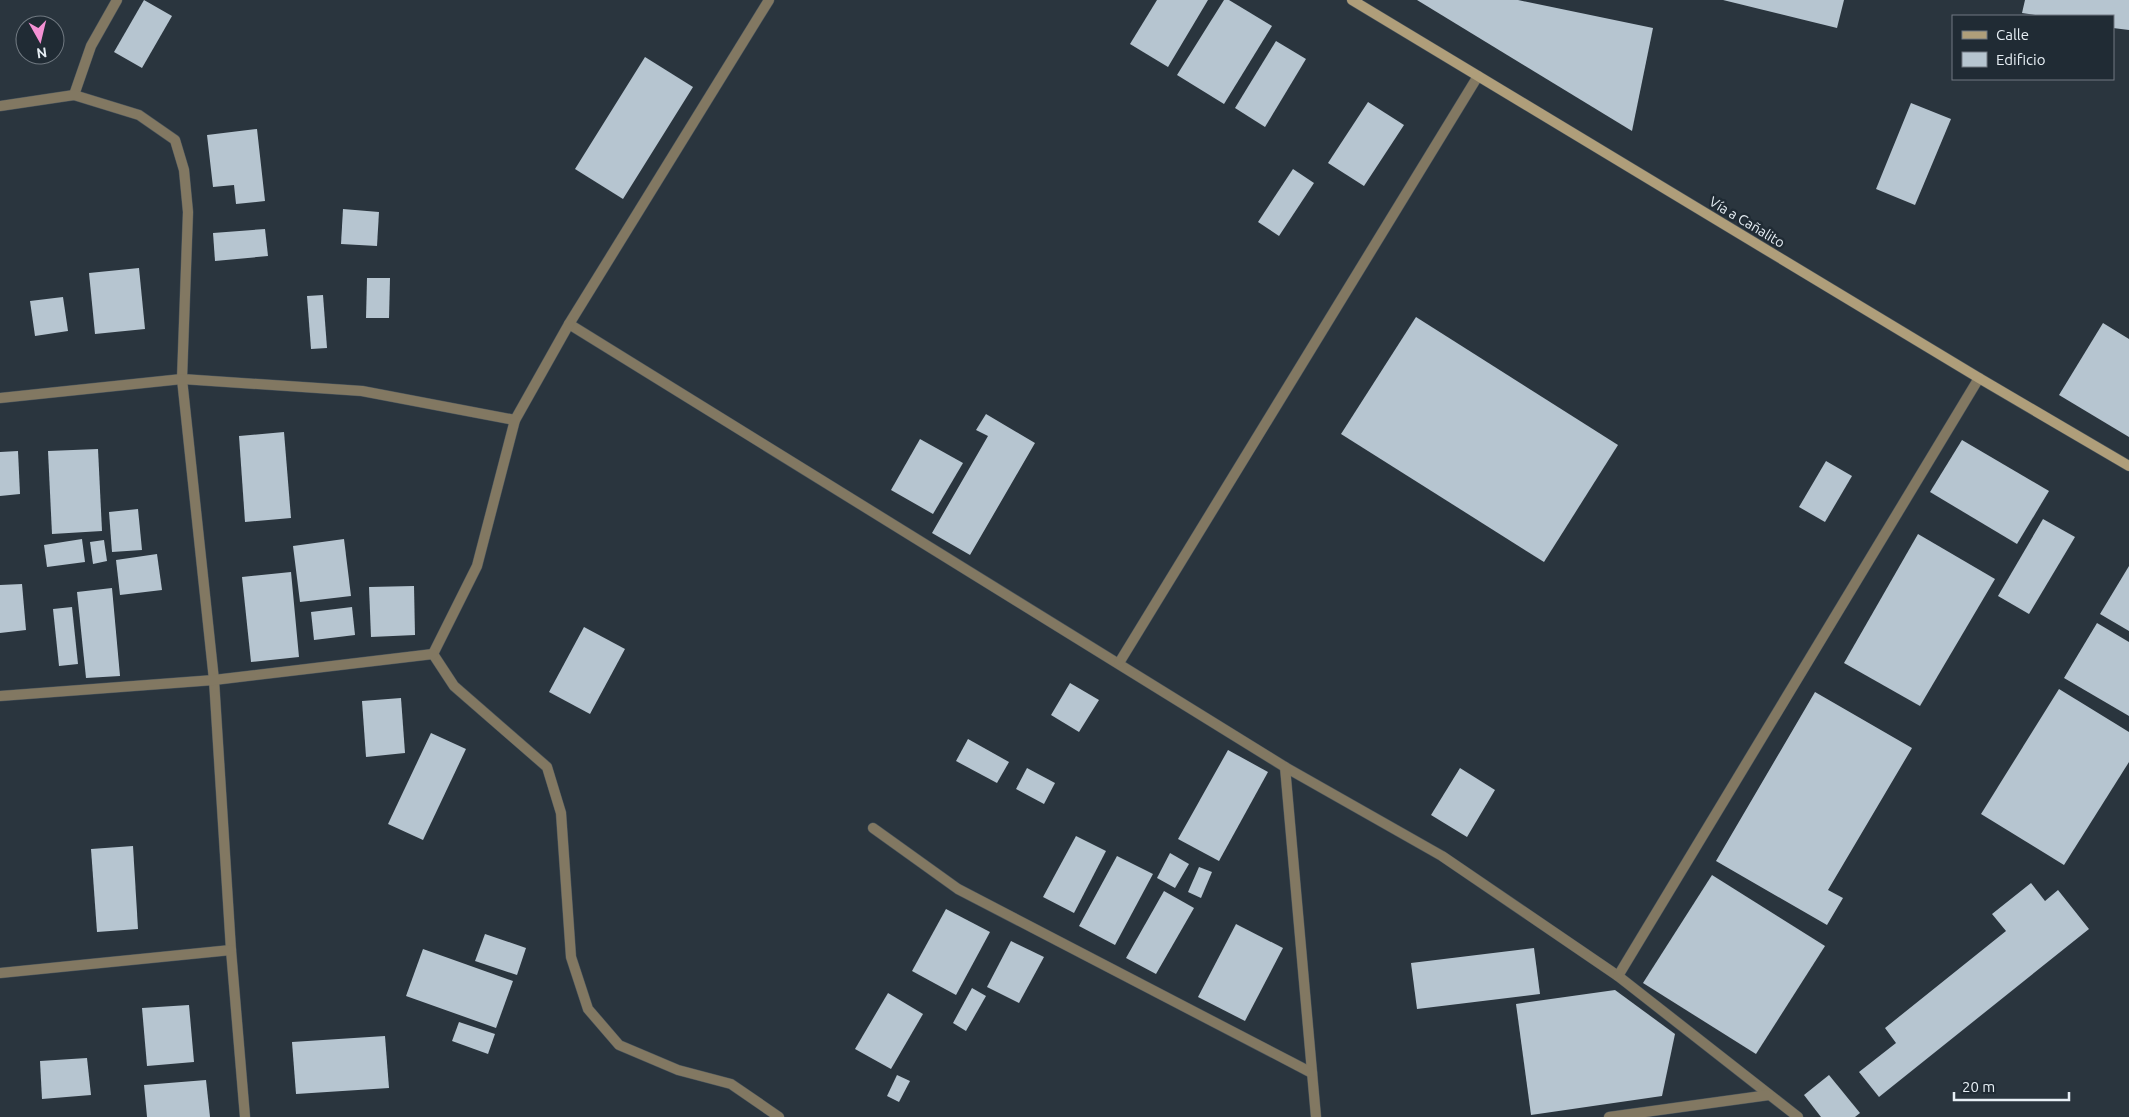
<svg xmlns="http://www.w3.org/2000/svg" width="2129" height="1117" viewBox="0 0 2129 1117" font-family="Ubuntu,sans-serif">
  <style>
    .building { fill: #b6c5d0 }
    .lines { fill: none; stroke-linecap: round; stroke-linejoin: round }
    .minor-casing { stroke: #48535b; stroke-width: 11 }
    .secondary-casing { stroke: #48535b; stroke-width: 11 }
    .minor { stroke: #827862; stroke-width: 10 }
    .secondary { stroke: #af9e7a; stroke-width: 10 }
    .labels { text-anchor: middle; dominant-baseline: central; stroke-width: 5; stroke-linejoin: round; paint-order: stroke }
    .street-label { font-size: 14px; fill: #e7eff5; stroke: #202b34 }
  </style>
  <rect width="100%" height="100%" fill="#2a353e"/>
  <!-- building -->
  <g class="building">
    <polygon points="144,0 172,16 142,68 114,52"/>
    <polygon points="1157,0 1208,0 1168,67 1130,44"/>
    <polygon points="1224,0 1229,0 1272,26 1224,104 1177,75"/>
    <polygon points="1417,0 1518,0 1653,28 1632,131"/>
    <polygon points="1723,0 1844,0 1837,28"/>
    <polygon points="2025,0 2129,0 2129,30 2113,28 2113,16 2042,16 2022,13"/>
    <polygon points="1276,41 1306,59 1265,127 1235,108"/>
    <polygon points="645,57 693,87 623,199 575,169"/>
    <polygon points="1368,102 1404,125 1364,186 1328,163"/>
    <polygon points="1911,103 1951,119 1915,205 1876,189"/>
    <polygon points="257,129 265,201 236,204 234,185 213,187 207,135"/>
    <polygon points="1293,169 1314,183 1279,236 1258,222"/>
    <polygon points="343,209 379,212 377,246 341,244"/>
    <polygon points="265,229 268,256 215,261 213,233"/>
    <polygon points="139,268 145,329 95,334 89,273"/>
    <polygon points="367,278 390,278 389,318 366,318"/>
    <polygon points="323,295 327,348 311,349 307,296"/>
    <polygon points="63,297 68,331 35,336 30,301"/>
    <polygon points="1416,317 1618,445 1544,562 1341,434"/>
    <polygon points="2103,323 2129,339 2129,437 2059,395"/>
    <polygon points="986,414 1035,443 970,555 932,533 988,436 976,430"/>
    <polygon points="284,432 291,518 245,522 239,436"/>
    <polygon points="920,439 963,463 933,514 891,490"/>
    <polygon points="1962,440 2049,491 2017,544 1930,492"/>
    <polygon points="98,449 102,531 52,534 48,451"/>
    <polygon points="18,451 20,494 0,496 0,452"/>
    <polygon points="1826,461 1852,476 1825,522 1799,507"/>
    <polygon points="138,509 142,550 112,552 109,512"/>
    <polygon points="2043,519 2075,537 2029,614 1998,596"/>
    <polygon points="1918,534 1995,579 1920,706 1844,663"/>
    <polygon points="82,539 85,562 47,567 44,545"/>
    <polygon points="344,539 351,596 300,602 293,546"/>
    <polygon points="104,540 107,561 93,564 90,542"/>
    <polygon points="157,554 162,590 120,595 116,560"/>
    <polygon points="2129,566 2129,631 2100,614"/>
    <polygon points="291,572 299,657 251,662 242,577"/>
    <polygon points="22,584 26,630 0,633 0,585"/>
    <polygon points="414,586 415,635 371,637 369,587"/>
    <polygon points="112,588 120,676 86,678 77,592"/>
    <polygon points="72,607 78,664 59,666 53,609"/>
    <polygon points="352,607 355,635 314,640 311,612"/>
    <polygon points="2097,623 2129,642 2129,716 2064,678"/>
    <polygon points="584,627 625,649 590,714 549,692"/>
    <polygon points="1070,683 1099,700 1079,732 1051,715"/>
    <polygon points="2059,689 2129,732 2129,762 2064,865 1981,814"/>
    <polygon points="1815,692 1912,748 1828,890 1843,898 1827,925 1716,861"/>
    <polygon points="401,698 405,753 366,757 362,701"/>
    <polygon points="431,733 466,749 423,840 388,824"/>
    <polygon points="968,739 1009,762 997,783 956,761"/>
    <polygon points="1228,750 1268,772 1219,861 1178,839"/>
    <polygon points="1027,768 1055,783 1044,804 1016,789"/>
    <polygon points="1460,768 1495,790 1467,837 1431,815"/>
    <polygon points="1076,836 1106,851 1074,913 1043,897"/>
    <polygon points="133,846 138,929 97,932 91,849"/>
    <polygon points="1170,853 1189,864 1175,888 1157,878"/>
    <polygon points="1117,856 1153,874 1115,945 1079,926"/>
    <polygon points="1199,867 1212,872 1201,898 1188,892"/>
    <polygon points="1712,875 1825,946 1756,1054 1643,983"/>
    <polygon points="2031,883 2045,901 2058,890 2089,929 1879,1097 1859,1072 1896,1043 1885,1028 2006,931 1992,914"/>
    <polygon points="1164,891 1194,908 1156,974 1126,958"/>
    <polygon points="946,909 990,932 956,995 912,971"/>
    <polygon points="1236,924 1283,948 1245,1021 1198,997"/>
    <polygon points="485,934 526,948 517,975 475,961"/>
    <polygon points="1011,941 1044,957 1019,1003 987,987"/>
    <polygon points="1534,948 1540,994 1417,1009 1411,963"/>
    <polygon points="423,949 513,981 496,1028 406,996"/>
    <polygon points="972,988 986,996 966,1031 953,1023"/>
    <polygon points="1615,990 1675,1034 1662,1096 1531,1115 1516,1004"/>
    <polygon points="888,993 923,1014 891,1069 855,1049"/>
    <polygon points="189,1005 194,1062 147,1066 142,1008"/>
    <polygon points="459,1022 495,1034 488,1054 452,1041"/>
    <polygon points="385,1036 389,1088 296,1094 292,1042"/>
    <polygon points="87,1058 91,1095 42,1099 40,1061"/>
    <polygon points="897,1075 910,1081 899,1102 887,1096"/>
    <polygon points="1829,1075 1860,1113 1855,1117 1821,1117 1804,1095"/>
    <polygon points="206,1080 210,1117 147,1117 144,1085"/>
  </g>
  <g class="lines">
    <defs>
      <g id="minor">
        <polyline points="74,95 91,46 117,0"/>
        <polyline points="0,106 74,95 139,115 175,140 184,170 188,212 182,379 214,680 231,950 245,1117"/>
        <polyline points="569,324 1285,767 1442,856 1618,976 1798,1117"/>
        <polyline points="0,398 182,379 362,391 515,420"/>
        <polyline points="433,654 477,566 515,420 569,324 769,0"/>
        <polyline points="433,654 454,686 547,767 561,813 571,957 588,1009 619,1045 678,1070 731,1084 779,1117"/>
        <polyline points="1119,663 1478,76"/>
        <polyline points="0,696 214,680 433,654"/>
        <polyline points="1285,767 1316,1117"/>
        <polyline points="873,828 958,889 1312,1073"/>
        <polyline points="0,973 231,950"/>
        <polyline points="1618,976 1979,378"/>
        <polyline points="1609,1117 1769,1095"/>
      </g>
      <polyline id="secondary" points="1352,0 1979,378 2129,466"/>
    </defs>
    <!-- minor casing -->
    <use href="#minor" class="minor-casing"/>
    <!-- secondary casing -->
    <use href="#secondary" class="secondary-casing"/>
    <!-- minor -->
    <use href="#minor" class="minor"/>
    <!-- secondary -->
    <use href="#secondary" class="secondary"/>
  </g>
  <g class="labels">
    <!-- street labels -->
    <g class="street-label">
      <text transform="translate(1747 222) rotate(31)">Vía a Cañalito</text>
    </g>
  </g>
  <!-- legend -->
  <rect x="1952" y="15" width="162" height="65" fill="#202b34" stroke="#707981"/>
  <rect x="1962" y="31" width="25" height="8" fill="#af9e7a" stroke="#707981"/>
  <text x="1996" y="40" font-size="15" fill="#e7eff5">Calle</text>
  <rect x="1962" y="52" width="25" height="15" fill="#b6c5d0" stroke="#707981"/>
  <text x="1996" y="65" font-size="15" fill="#e7eff5">Edificio</text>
  <!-- north arrow -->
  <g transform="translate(40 40) rotate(172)"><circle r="24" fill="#202b34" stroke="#707981"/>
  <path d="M0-4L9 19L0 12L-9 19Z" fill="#f491d4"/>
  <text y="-8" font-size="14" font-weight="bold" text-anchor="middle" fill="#e7eff5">N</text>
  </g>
  <!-- scale -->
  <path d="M1954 1092v8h115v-8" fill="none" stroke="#e7eff5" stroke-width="2.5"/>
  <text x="1962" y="1092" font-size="15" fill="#e7eff5" stroke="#202b34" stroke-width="4" paint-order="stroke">20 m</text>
</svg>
